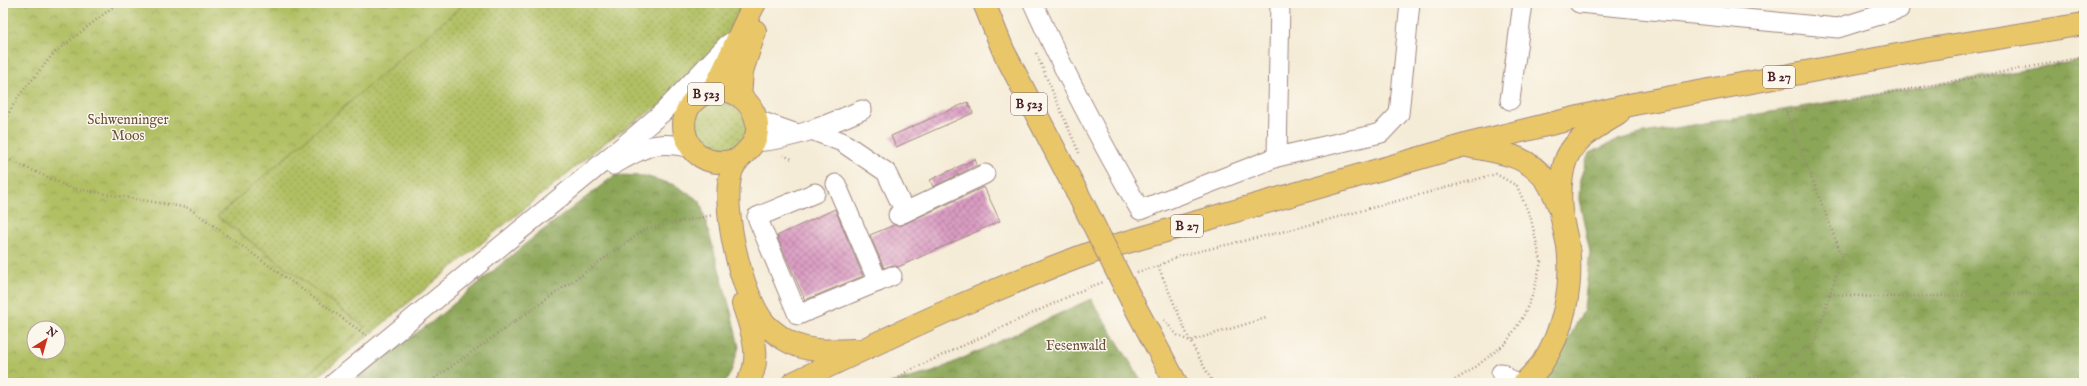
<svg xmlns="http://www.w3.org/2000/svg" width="2087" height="386" viewBox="0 0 2087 386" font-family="'IM FELL English',serif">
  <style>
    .grass { fill: url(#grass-dots); stroke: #7e7047 }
    .forest { fill: url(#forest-crowns); stroke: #6b6242 }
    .park { fill: url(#park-crowns); stroke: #7e7047; fill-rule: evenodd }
    .building { fill: url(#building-cross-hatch) }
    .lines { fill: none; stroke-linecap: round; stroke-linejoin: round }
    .minor-casing { stroke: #a08681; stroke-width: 21 }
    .major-casing { stroke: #a08681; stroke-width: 24 }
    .path { stroke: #a08681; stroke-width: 2.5; stroke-dasharray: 1 3; stroke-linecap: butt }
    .minor { stroke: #fff; stroke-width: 19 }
    .major { stroke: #e9c769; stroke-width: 22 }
    .major-bridge-casing { stroke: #a08681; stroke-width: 24; stroke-linecap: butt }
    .major-bridge { stroke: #e9c769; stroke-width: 22 }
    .labels { text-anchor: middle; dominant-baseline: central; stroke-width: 3; stroke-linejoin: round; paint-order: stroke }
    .shield { fill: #fbf7ec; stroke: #7f6065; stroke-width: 1 }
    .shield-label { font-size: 13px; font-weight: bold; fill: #4a1f2b }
    .park-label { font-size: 14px; fill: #694f3c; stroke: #fbf7ec }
  </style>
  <defs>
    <pattern id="grass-dots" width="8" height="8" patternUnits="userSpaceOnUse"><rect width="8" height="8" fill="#b1c063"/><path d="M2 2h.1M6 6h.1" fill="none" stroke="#929b52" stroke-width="1.8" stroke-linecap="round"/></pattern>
    <pattern id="forest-crowns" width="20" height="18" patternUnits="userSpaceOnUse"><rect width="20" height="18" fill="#8ca659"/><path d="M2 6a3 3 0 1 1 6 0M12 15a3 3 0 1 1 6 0" fill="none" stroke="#74874a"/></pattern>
    <pattern id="park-crowns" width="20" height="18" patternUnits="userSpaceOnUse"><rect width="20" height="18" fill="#b1c063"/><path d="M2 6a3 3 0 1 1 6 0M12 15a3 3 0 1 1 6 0" fill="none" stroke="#929b52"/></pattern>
    <pattern id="building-cross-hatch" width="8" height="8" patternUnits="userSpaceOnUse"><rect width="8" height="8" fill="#da9dc3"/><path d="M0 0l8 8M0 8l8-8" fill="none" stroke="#b37f9f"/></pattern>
  </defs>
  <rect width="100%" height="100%" fill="#fbf7ec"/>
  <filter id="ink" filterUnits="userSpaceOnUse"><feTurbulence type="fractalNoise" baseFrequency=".025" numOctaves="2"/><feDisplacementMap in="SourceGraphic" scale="8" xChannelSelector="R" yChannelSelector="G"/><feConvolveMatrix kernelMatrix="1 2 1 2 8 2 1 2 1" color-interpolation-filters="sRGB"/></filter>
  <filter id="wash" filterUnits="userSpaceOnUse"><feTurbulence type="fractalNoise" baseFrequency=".012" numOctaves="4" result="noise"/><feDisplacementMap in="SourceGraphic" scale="16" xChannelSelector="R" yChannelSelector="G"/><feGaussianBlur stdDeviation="0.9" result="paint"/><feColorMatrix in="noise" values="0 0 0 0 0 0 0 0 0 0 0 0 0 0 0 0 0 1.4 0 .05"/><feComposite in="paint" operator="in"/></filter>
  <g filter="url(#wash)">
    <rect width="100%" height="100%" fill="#f5ecd7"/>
    <!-- grass -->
    <g class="grass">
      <polygon points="143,3 746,3 729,32 670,98 607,141 310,383 23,383 34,352 58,352"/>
      <path d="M718 100C735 102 751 116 746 134 744 140 738 145 735 150L709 151 696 139 694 122 696 114 702 107Z"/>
    </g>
    <!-- forest -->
    <g class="forest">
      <polygon points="2084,60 2084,383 1546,383 1584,309 1590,252 1579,199 1580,179 1589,153 1618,140 1644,133"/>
      <polygon points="615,175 645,176 675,185 700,201 731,312 739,347 731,372 725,383 347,383 432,322 524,245"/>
      <polygon points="1091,299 1143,383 890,383 933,372"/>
    </g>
    <!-- park -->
    <path class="park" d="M3 3H465L217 216 365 327 296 383H3ZM34 328H58V352H34Z"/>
    <g id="blocks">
      <!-- building -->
      <g class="building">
        <polygon points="968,102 973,113 896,147 891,136"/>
        <polygon points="975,159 977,165 933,187 930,180"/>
        <polygon points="984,187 1000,221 898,267 893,265 884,268 870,235 894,225 902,225"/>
        <polygon points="835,209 863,276 805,300 777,236"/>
      </g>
    </g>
  </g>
  <g filter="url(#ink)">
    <use href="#blocks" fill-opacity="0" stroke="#a08681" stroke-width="1"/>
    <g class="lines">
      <defs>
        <g id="minor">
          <path d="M1033 3C1065 74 1101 142 1140 210L1277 157 1381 133 1399 114 1410 3"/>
          <polyline points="1579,3 1838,28 1899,9 1900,3"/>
          <polyline points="1510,100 1523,3"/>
          <polyline points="757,120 797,134"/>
          <polyline points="814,131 842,142 886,172 905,212 898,215"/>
          <path d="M754 142C792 140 827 125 862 110"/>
          <polyline points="1277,157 1280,3"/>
          <path d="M613 165C645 147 655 139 691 148"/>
          <polyline points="836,184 878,282"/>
          <polyline points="815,193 757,217 798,315 892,276"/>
          <polyline points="905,212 985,174"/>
          <polyline points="1501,373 1514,383"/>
          <polyline points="334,383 635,136 663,112 727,45 738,38"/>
        </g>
        <g id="major">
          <polyline points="984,3 1003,50 1082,202"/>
          <path d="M713 91C729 63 739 32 755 3"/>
          <polyline points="740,96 742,71 755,31"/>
          <path d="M1468 146C1499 153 1525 153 1546 180 1552 188 1556 199 1560 208"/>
          <path d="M735 160C682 175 664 103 712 91 736 85 759 107 757 131 755 152 735 155 731 173 721 208 741 295 765 324 770 329 778 335 784 339 806 353 829 351 854 350"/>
          <polyline points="1132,301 1176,383"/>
          <path d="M743 304C751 328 764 360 747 383"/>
          <path d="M793 383C893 335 992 288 1096 251L1465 145 1550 124 1634 104 1924 50 2084 24"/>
          <path d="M1524 383C1530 377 1536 371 1541 365 1564 332 1573 286 1568 246 1566 234 1562 223 1561 211 1559 195 1561 171 1567 157 1577 136 1599 126 1618 114"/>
        </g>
      </defs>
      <!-- minor casing -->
      <use href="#minor" class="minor-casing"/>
      <!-- major casing -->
      <use href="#major" class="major-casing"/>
      <!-- path -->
      <g class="path">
        <polyline points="1036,53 1079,153"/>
        <polyline points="3,123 18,97 54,53 118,3"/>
        <polyline points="783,155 792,159"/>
        <polyline points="3,157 71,188 189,208 367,336"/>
        <polyline points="1158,266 1190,341 1213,383"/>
        <polyline points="1137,272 1158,266 1179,256 1294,229 1496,174 1517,186 1531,219 1541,262 1533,294 1523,317 1506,343 1473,369 1450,383"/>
        <polyline points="1830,294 1876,297 2053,294 2084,290"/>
        <polyline points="1164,320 1178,336 1190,341 1266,318"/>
        <polyline points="428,383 646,229 713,215"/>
        <polyline points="893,383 904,373 1089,287 1104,282"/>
        <polyline points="1731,383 1769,372 1814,345 1842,256 1786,112 2084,57"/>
      </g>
      <!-- minor -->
      <use href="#minor" class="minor"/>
      <!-- major -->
      <use href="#major" class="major"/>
      <defs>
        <polyline id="major-bridge" points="1082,202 1132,301"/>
      </defs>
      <!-- major-bridge casing -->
      <use href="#major-bridge" class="major-bridge-casing"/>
      <!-- major-bridge -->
      <use href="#major-bridge" class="major-bridge"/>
    </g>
  </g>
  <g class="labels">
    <!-- shield labels -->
    <g class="shield">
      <rect x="1763" y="66" width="32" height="22" rx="3"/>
      <rect x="688" y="83" width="36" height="22" rx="3"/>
      <rect x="1011" y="93" width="36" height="22" rx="3"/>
      <rect x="1171" y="215" width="32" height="22" rx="3"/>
    </g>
    <g class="shield-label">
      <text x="1779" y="77">B 27</text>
      <text x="706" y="94">B 523</text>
      <text x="1029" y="104">B 523</text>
      <text x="1187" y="226">B 27</text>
    </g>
    <!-- park labels -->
    <g class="park-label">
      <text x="128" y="120">Schwenninger<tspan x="128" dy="16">Moos</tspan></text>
      <text x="1076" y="346">Fesenwald</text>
    </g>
  </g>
  <!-- margin -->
  <rect width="2087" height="386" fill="none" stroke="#fbf7ec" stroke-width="16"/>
  <!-- north arrow -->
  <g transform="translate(46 340) rotate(37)"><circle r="19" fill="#fbf7ec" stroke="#b4a19f"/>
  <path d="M0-3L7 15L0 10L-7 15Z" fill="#c8321e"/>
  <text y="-6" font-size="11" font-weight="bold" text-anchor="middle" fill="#4a1f2b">N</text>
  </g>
</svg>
